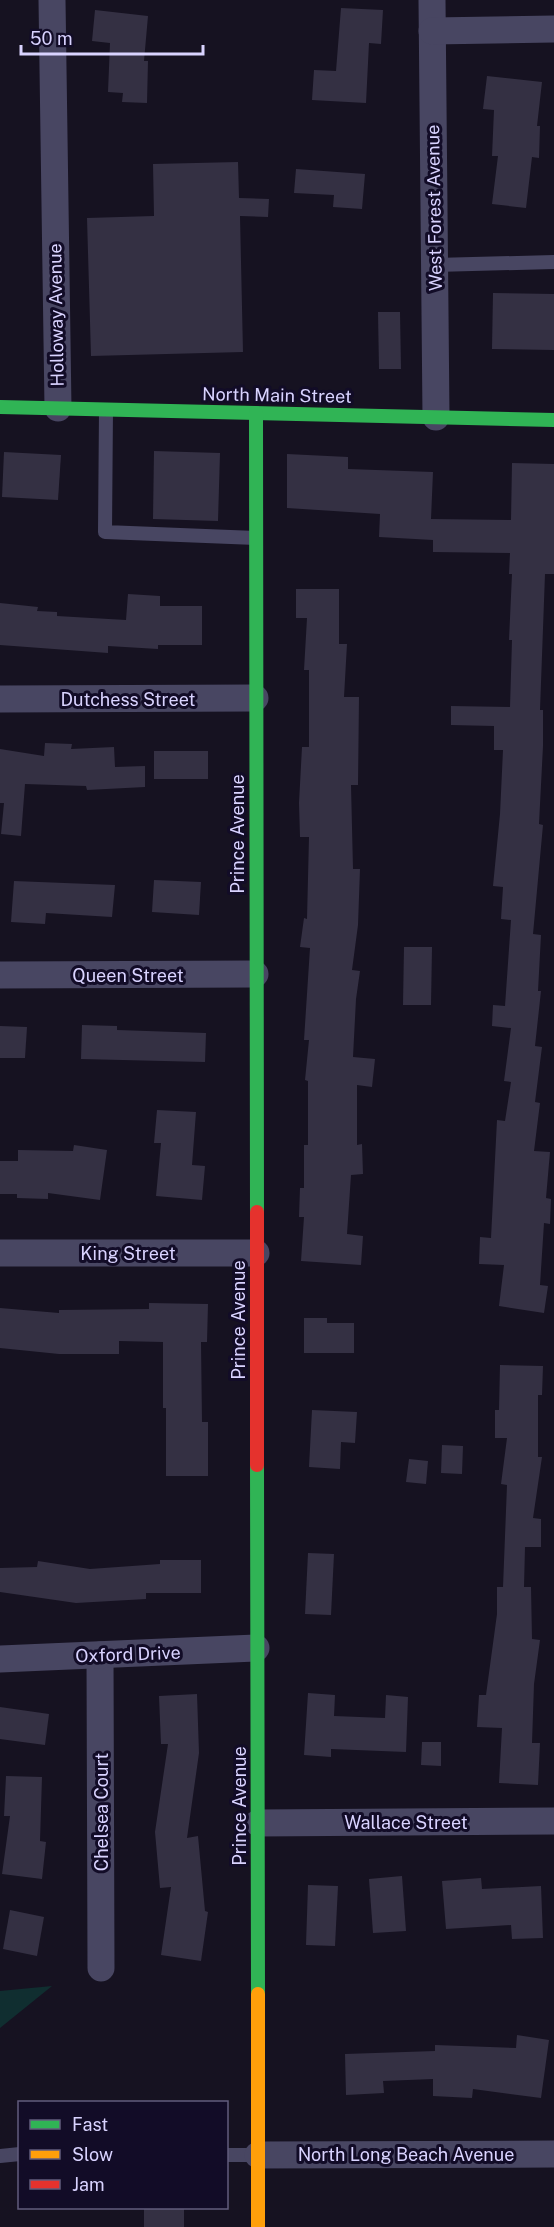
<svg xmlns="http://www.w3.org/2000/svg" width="554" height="2227" viewBox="0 0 554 2227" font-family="'Public Sans',sans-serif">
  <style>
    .green { fill: #102e30 }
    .building { fill: #343043 }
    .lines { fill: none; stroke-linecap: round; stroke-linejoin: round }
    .lane { stroke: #484662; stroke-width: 14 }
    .street { stroke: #484662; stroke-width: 27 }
    .fast { stroke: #30b455; stroke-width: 14 }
    .slow { stroke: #ff9f0a; stroke-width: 14 }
    .jam { stroke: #e5322d; stroke-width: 14 }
    .labels { text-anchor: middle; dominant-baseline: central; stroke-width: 6; stroke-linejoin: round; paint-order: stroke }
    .street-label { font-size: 18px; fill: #d9d3ff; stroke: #120c27 }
  </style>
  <rect width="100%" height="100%" fill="#161221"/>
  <!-- green -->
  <polygon class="green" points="52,1986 0,2028 0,1991"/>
  <!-- building -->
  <g class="building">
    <polygon points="341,8 383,10 381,44 369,43 366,103 312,100 314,70 336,71"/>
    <polygon points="95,10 148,16 144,61 148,61 147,103 122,102 123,93 108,92 110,43 92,41"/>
    <polygon points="487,76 542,82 537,126 540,126 539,158 532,157 526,208 492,204 498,156 492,156 494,110 483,109"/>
    <polygon points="238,162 239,198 269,199 268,217 240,216 243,352 91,356 87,218 154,216 153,164"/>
    <polygon points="296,169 365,174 362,209 333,207 334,195 294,193"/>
    <polygon points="493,293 554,294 554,350 492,349"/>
    <polygon points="378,312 400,312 401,369 379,369"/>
    <polygon points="154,451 220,453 218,521 153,519"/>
    <polygon points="4,452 61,455 58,500 2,497"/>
    <polygon points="287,454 348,457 348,469 433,472 431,519 511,520 512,463 554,464 554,574 545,574 540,710 543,710 543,746 539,824 543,825 533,934 541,935 538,991 541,991 535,1046 542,1047 535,1102 540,1103 534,1151 550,1152 546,1198 551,1199 550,1224 544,1223 540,1285 548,1286 544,1313 499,1306 504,1265 479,1264 480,1237 491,1238 497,1120 505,1121 511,1082 504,1081 511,1028 492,1026 493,1005 505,1006 511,920 501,919 503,887 493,886 500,814 503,750 494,750 494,726 451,725 451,706 510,707 512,640 509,640 512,574 509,574 510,553 433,552 433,540 379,537 380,514 287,508"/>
    <polygon points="296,589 339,589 339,644 347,644 344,697 359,697 358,785 351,785 353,869 360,869 358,925 352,970 360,971 356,999 353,1057 375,1059 372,1087 357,1085 357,1145 362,1144 363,1174 351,1175 347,1234 363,1236 361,1265 301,1261 304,1217 299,1217 300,1188 304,1188 304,1145 308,1145 308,1081 305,1080 309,1040 304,1040 310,948 300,947 304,918 307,919 309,837 300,837 299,803 302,747 309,747 309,670 304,670 307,618 296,618"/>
    <polygon points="128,594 160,596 160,606 202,606 202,645 158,645 158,649 108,646 108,653 0,645 0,603 38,607 37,611 57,612 57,616 126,620"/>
    <polygon points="45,743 72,744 71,749 114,747 115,767 145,766 145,787 87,790 86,786 25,784 21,836 1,834 4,803 0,803 0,749 44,756"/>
    <rect x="154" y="751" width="54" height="28"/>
    <polygon points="154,880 201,882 199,915 152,912"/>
    <polygon points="14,881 115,885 112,917 46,913 45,924 11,922"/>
    <polygon points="404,947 432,947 431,1005 403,1005"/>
    <polygon points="82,1025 117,1026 117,1030 206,1033 205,1062 81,1059"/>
    <polygon points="0,1026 27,1027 25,1058 0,1058"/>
    <polygon points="157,1110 196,1112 192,1165 205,1166 202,1200 156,1196 161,1143 154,1143"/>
    <polygon points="74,1145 107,1150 100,1200 48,1193 48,1199 17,1198 17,1194 0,1194 0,1161 18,1161 18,1150 73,1151"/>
    <polygon points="149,1303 208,1304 207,1342 201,1342 202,1422 208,1422 208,1476 166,1476 166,1408 163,1408 163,1342 119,1341 119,1354 59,1354 0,1348 0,1308 59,1313 59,1310 149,1309"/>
    <polygon points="304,1318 327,1318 327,1323 354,1323 354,1353 304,1353"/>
    <polygon points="500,1365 543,1366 542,1395 538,1395 538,1457 542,1457 533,1518 541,1519 541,1547 525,1547 524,1587 531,1587 532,1639 540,1640 534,1684 532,1743 540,1743 538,1785 499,1783 502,1728 477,1727 479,1695 486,1695 497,1614 497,1587 503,1587 507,1485 501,1484 507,1438 495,1438 495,1410 499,1410"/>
    <polygon points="312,1410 357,1412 355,1443 341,1442 340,1469 309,1467"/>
    <polygon points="442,1445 463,1446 462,1474 441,1473"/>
    <polygon points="409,1459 428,1461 426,1484 406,1482"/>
    <polygon points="308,1553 334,1554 331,1615 305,1614"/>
    <polygon points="160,1560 201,1560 201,1593 146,1593 146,1599 76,1603 0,1592 0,1568 37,1567 38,1561 90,1569 160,1564"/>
    <polygon points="308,1693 335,1695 334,1716 385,1718 386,1695 408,1697 406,1752 331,1749 331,1757 304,1755"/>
    <polygon points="197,1694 199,1753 187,1838 198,1836 205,1911 208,1912 201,1961 161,1955 171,1887 160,1888 155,1832 168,1744 161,1744 159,1696"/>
    <polygon points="0,1707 49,1714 45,1745 0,1739"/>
    <polygon points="422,1742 441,1742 441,1766 421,1765"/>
    <polygon points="6,1776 42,1777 40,1841 46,1842 42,1879 2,1874 10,1816 4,1816"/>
    <polygon points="402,1876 406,1931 373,1933 369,1879"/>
    <polygon points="481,1878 482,1889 541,1886 543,1938 512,1939 511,1925 446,1929 442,1881"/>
    <polygon points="308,1885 338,1886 335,1946 306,1945"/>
    <polygon points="10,1910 44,1917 37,1956 3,1949"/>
    <polygon points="517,2035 549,2040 541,2098 473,2089 472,2098 433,2096 433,2079 383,2081 384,2093 346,2095 345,2054 435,2051 435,2045 516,2048"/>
    <rect x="144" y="2208" width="40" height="19"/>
  </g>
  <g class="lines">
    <!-- lane -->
    <g class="lane">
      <polyline points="435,265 554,262"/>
      <polyline points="106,410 105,532 256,538"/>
      <polyline points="226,2155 257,2155"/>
      <polyline points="0,2156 20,2154"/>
    </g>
    <!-- street -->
    <g class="street">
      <polyline points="52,0 58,408"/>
      <polyline points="432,0 436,417"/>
      <polyline points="432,31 554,29"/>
      <polyline points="0,699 255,698"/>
      <polyline points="0,975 255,974"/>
      <polyline points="0,1253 256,1253"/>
      <polyline points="100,1655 101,1968"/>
      <polyline points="0,1659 256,1648"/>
      <polyline points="258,1823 554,1821"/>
      <polyline points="258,2155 554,2154"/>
    </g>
    <!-- fast -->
    <g class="fast">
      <polyline points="0,407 554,420"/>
      <polyline points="256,413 257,1212"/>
      <polyline points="257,1465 258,1994"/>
    </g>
    <!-- slow -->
    <polyline class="slow" points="258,1994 258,2227"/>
    <!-- jam -->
    <polyline class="jam" points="257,1212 257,1465"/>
  </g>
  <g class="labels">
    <!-- street labels -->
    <g class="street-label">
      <text transform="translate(434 208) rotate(-91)">West Forest Avenue</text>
      <text transform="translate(56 315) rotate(-91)">Holloway Avenue</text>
      <text transform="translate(277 395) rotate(1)">North Main Street</text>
      <text x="128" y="699">Dutchess Street</text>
      <text transform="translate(237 834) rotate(-90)">Prince Avenue</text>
      <text x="128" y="975">Queen Street</text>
      <text x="128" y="1253">King Street</text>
      <text transform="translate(238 1320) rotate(-90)">Prince Avenue</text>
      <text transform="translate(128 1654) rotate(-2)">Oxford Drive</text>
      <text transform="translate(239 1806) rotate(-90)">Prince Avenue</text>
      <text transform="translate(101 1812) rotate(-90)">Chelsea Court</text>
      <text x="406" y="1822">Wallace Street</text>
      <text x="406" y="2154">North Long Beach Avenue</text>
    </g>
  </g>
  <!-- legend -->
  <rect x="18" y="2101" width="210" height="108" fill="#120c27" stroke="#625c7d" stroke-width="1.5"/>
  <rect x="30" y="2120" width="30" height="9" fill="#30b455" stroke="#625c7d" stroke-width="1.5"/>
  <text x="72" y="2131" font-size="18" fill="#d9d3ff">Fast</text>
  <rect x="30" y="2150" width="30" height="9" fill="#ff9f0a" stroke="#625c7d" stroke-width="1.5"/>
  <text x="72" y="2161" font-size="18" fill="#d9d3ff">Slow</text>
  <rect x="30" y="2180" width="30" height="9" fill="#e5322d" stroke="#625c7d" stroke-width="1.5"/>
  <text x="72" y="2191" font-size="18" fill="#d9d3ff">Jam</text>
  <!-- scale -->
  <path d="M21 45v9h182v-9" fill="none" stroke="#d9d3ff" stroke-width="3"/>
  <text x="30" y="45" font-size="18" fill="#d9d3ff" stroke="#120c27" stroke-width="4.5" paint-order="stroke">50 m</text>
</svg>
